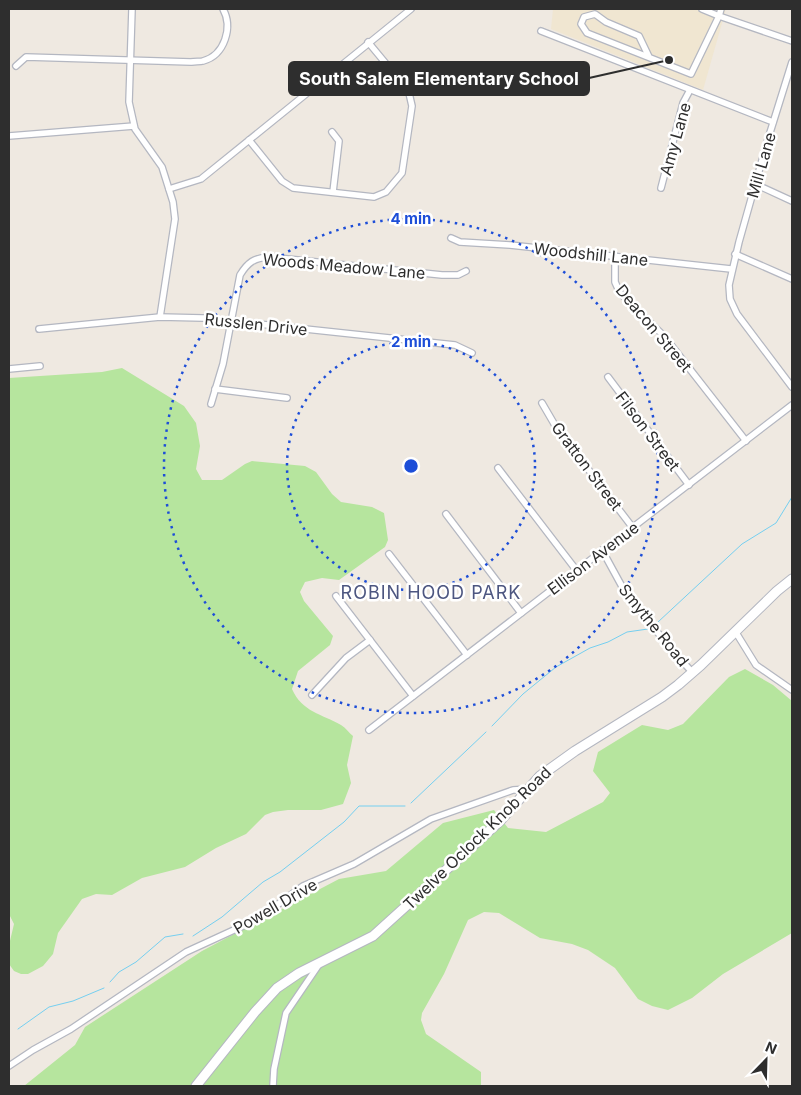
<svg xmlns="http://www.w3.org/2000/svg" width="801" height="1095" viewBox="0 0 801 1095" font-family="Inter,sans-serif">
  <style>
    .education { fill: #f0e6d1 }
    .green { fill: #b6e59e }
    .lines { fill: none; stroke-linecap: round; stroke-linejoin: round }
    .stream { stroke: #75cff0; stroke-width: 1 }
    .street-casing { stroke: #b4b7c1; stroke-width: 8 }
    .secondary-casing { stroke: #b4b7c1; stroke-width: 11 }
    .street { stroke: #fff; stroke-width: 5.5 }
    .secondary { stroke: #fff; stroke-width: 9 }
    .ring { fill: none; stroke: #1d4ed8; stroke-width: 2.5; stroke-dasharray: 2.5 5 }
    .labels { text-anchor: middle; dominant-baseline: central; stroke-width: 5; stroke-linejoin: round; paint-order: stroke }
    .street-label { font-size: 16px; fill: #2e2e2e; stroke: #fff }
    .neighbourhood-label { font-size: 18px; letter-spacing: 1px; fill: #4d5680; stroke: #fff }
    .centre { fill: #1d4ed8; stroke: #fff; stroke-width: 2.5 }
    .ring-label { font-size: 15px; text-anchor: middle; font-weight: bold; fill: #1d4ed8; stroke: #fff; stroke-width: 5; stroke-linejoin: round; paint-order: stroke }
    .leader { fill: none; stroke: #2e2e2e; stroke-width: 2 }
    .callout-dot { fill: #2e2e2e; stroke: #fff; stroke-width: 2 }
    .callout { fill: #2e2e2e; stroke: #2e2e2e; stroke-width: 2 }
    .callout-label { font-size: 18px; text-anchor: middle; font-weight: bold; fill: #fff }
  </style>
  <rect width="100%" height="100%" fill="#efe9e1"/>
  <!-- education -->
  <polygon class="education" points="553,9 726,9 703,90 551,29"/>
  <!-- green -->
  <g class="green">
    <path d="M122 368 184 406 196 423 200 446 196 469 202 480H222L245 464 252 461 305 466 316 472 332 494 341 502 372 507 384 513 388 540 385 547 339 580 322 578 305 582 300 592 304 601 333 636 330 645 298 671 292 689C302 712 322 714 341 725 346 728 349 733 353 736L347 765 351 783 343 804 321 810H288L273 812 265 815 246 834 216 848 185 867 142 878 112 895 96 894 82 899 58 933 53 954 43 966 28 974H21L14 971 9 964V945L14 924 9 914V378L102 372Z"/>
    <polygon points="745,669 773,685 792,701 792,933 723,974 692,998 668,1010 652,1006 638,999 615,968 588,950 572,944 540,938 499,913 484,912 468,920 444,974 422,1013 421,1020 426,1034 481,1072 481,1086 24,1086 75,1045 85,1027 202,951 339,879 386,871 443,823 494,810 508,828 546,832 603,802 610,793 593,771 598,752 642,725 668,730 683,724 729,677"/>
  </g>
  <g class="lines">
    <!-- stream -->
    <g class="stream">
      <polyline points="658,622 742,544 776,523 792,497"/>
      <polyline points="492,726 523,694 556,667 590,648 608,642 627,632 648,629"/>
      <polyline points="411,803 486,732"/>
      <polyline points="193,936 222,917 263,882 280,872 344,822 359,806 405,806"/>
      <polyline points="110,982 119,972 136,962 165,937 183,934"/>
      <polyline points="18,1029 49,1007 73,1001 104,988"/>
    </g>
    <defs>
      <g id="street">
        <polyline points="132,9 129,102 135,129 162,167 173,202 175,219 160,317"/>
        <polyline points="702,9 719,16 792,41"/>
        <polyline points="541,31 773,122"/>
        <polyline points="649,57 639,36 606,22 595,14 584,17 581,24 587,33 691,74 719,16 721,9"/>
        <polyline points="792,62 768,139 739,242 729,285 730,299 737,314 792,387"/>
        <path d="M16 66 26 57 191 62C195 61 200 62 203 61 225 55 233 27 223 9"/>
        <polyline points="332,132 339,141 333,192"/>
        <polyline points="9,136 134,126"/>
        <polyline points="249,140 282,181 293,188 374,197 386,192 402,173 412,106 409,93 402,83 368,42"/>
        <polyline points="755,184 792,201"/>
        <polyline points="661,188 683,103 690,90"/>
        <polyline points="169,189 201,179 411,9"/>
        <polyline points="451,238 460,242 510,245 731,269"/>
        <polyline points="735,254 792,279"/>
        <polyline points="615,256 615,282 620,293 664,336 746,441"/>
        <polyline points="39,329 160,317 203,318 455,345 472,353"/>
        <polyline points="9,369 40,366"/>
        <polyline points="608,377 689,485"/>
        <polyline points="215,389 287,398"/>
        <polyline points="542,403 556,427 633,528"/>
        <path d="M211 404 223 364 240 275C248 262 254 258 269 257L442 275H458L466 271"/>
        <polyline points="498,468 577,571"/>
        <polyline points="446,514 521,613"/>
        <polyline points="602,550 625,592 671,649 693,673"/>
        <polyline points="389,554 467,655"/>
        <polyline points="336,596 413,696"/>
        <polyline points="735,631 756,665 792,690"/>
        <polyline points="312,695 346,658 370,640"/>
        <polyline points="369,730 792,405"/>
        <polyline points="9,1066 33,1050 71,1029 186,952 247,924 277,905 303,886 354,864 431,819 513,790 528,789"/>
        <polyline points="273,1086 274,1069 286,1013 320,963"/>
      </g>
      <polyline id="secondary" points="196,1086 255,1012 277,988 299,973 373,936 499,822 540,776 575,751 662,697 678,685 701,665 777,591 792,579"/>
    </defs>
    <!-- street casing -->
    <use href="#street" class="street-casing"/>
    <!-- secondary casing -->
    <use href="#secondary" class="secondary-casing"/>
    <!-- street -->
    <use href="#street" class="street"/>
    <!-- secondary -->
    <use href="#secondary" class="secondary"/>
  </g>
  <!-- distance rings -->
  <g class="ring">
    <circle cx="411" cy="466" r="124"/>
    <circle cx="411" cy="466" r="247"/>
  </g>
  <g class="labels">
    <!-- street labels -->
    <g class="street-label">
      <text transform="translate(675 139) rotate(-74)">Amy Lane</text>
      <text transform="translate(761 165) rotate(-74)">Mill Lane</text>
      <text transform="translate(591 254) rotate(6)">Woodshill Lane</text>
      <text transform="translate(344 266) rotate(5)">Woods Meadow Lane</text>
      <text transform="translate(256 324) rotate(6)">Russlen Drive</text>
      <text transform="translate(654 328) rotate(50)">Deacon Street</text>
      <text transform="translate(648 431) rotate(53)">Filson Street</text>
      <text transform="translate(587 466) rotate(53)">Gratton Street</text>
      <text transform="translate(593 558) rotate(-37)">Ellison Avenue</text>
      <text transform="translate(654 625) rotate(51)">Smythe Road</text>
      <text transform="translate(477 838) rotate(-44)">Twelve Oclock Knob Road</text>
      <text transform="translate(275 906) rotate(-30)">Powell Drive</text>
    </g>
    <!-- neighbourhood labels -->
    <g class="neighbourhood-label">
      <text x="431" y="592">ROBIN HOOD PARK</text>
    </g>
  </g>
  <circle cx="411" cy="466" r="8" class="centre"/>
  <g class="ring-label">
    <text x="411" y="224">4 min</text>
    <text x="411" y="347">2 min</text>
  </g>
  <!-- callouts -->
  <path class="leader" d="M669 60L589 78"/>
  <circle class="callout-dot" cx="669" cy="60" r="5"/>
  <rect class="callout" x="289" y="62" width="300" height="33" rx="5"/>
  <g class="callout-label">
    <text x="439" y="85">South Salem Elementary School</text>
  </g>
  <!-- border -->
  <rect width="801" height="1095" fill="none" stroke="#2e2e2e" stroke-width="20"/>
  <!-- north arrow -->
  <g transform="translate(766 1060) rotate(23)" stroke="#ffffff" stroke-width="4" paint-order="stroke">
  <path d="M0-4L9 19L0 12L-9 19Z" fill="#2e2e2e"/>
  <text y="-8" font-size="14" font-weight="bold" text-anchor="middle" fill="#2e2e2e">N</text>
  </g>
</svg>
